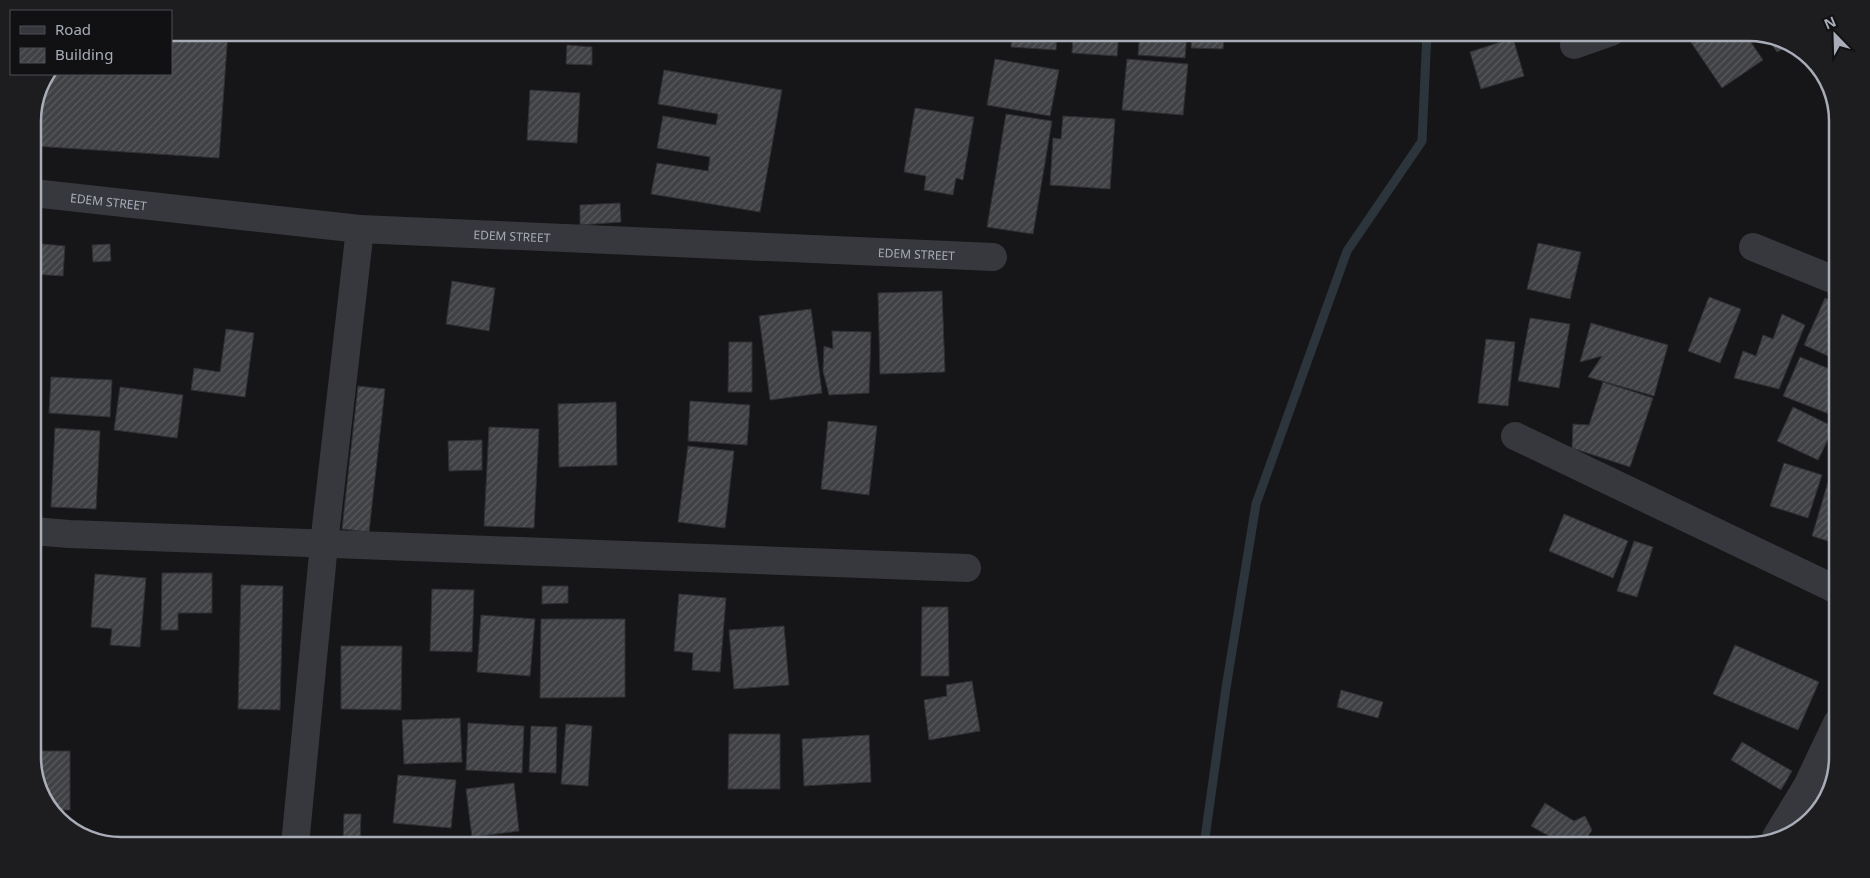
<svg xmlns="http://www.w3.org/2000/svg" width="1870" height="878" viewBox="0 0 1870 878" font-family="'Noto Sans',sans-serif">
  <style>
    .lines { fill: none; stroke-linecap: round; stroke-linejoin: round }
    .stream { stroke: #2c353c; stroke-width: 9 }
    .building { fill: url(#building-hatch); stroke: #303034 }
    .minor { stroke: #37383d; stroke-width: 28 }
    .labels { text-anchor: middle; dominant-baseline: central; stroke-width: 4; stroke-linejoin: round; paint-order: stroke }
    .street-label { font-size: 12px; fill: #a8adb8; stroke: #111113 }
    .rim { fill: none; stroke: #a8adb8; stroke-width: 2.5 }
  </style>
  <defs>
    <pattern id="building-hatch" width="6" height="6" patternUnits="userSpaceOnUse" patternTransform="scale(1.25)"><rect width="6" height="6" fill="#404145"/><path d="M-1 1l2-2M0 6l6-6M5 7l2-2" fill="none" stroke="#595a5e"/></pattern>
  </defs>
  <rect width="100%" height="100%" fill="#161618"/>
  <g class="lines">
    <!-- stream -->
    <polyline class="stream" points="1204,845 1226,688 1256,504 1347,251 1422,141 1427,32"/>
  </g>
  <!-- building -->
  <g class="building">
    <polygon points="171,32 228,32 219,158 33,146 33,115 52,74 171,74"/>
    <polygon points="1012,32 1057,32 1056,50 1011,47"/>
    <polygon points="1073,32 1119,32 1117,56 1072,53"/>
    <polygon points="1140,32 1187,32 1185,58 1138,55"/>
    <polygon points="1192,32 1224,32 1223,49 1191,48"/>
    <polygon points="1684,32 1744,32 1763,60 1722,88"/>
    <polygon points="1766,36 1783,39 1790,45 1777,52"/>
    <polygon points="1513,38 1524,76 1481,89 1470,52"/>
    <polygon points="567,45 592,47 592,65 566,64"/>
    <polygon points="995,59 1059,70 1050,116 987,105"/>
    <polygon points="1127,59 1188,64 1183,115 1122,110"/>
    <polygon points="664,70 782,90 760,212 651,194 657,163 708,171 710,157 657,148 663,116 716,125 718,114 658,104"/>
    <polygon points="530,90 580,93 577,143 527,140"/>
    <polygon points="915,108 974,117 963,180 956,178 953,195 924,190 926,176 904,172"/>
    <polygon points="1006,114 1052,121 1033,234 987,227"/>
    <polygon points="1063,116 1115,119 1110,189 1050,185 1053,138 1061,139"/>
    <polygon points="620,203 621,222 580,225 580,205"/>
    <polygon points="33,243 65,246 63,276 33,274"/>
    <polygon points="1538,243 1581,252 1570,299 1527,289"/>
    <polygon points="110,244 111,261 93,262 92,245"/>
    <polygon points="452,281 495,288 489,331 446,324"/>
    <polygon points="942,291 945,372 880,374 878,293"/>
    <polygon points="1709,297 1741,309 1720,363 1688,351"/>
    <polygon points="1825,298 1837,303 1837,360 1804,345"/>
    <polygon points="811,309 822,393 770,400 759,316"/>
    <polygon points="1782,314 1805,325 1779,389 1734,378 1743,351 1756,356 1763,335 1773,339"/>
    <polygon points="1530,318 1570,324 1559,388 1518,381"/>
    <polygon points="1591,323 1668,345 1654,396 1588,377 1602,356 1580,362"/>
    <polygon points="226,329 254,333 245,397 191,390 194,368 220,372"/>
    <polygon points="832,331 871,332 869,393 829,395 823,371 824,346 833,349"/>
    <polygon points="1486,339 1515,342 1508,406 1478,403"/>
    <polygon points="729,342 752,342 752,392 728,392"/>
    <polygon points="1800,357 1837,372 1837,417 1783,396"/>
    <polygon points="51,377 112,380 110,417 49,413"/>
    <polygon points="1603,382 1653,398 1630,467 1572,448 1573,424 1589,425"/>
    <polygon points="358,386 385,389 369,532 342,529"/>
    <polygon points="120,387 183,395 177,438 114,430"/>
    <polygon points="690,401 750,405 747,445 688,441"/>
    <polygon points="616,402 617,465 559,467 558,404"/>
    <polygon points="1793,407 1834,427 1818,460 1777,441"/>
    <polygon points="828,421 877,426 869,495 821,489"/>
    <polygon points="489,427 539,429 534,528 484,526"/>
    <polygon points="55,428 100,431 96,509 51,507"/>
    <polygon points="482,440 482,470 449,471 448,441"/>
    <polygon points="688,446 734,451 725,528 678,522"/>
    <polygon points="1784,463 1822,475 1808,518 1770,506"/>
    <polygon points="1831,472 1837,474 1837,544 1812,536"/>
    <polygon points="1564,514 1628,541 1613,578 1549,551"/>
    <polygon points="1634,541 1653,547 1637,597 1617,591"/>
    <polygon points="162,573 212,573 212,613 178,613 178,630 161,630"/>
    <polygon points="95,574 146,578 140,647 110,645 112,629 91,627"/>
    <polygon points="241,585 283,586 280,710 238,709"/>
    <polygon points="542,586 568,586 568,603 542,604"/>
    <polygon points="432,589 474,590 472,652 430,651"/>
    <polygon points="679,594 726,598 720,672 692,670 693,653 674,651"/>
    <polygon points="922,607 948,607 949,676 921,676"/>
    <polygon points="481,615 535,619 530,676 477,672"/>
    <polygon points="541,619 625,619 625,697 540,698"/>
    <polygon points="784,626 789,685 734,689 729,630"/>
    <polygon points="1735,645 1819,682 1798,730 1713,694"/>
    <polygon points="341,646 402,646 401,710 341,709"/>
    <polygon points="972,681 980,731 929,740 924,700 947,696 946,685"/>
    <polygon points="1341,690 1383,702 1378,718 1337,707"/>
    <polygon points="460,718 462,762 404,764 402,720"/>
    <polygon points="468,723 524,726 522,773 466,770"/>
    <polygon points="566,724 592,726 588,786 561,784"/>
    <polygon points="531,726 557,727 556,773 529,772"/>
    <polygon points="729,734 780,734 780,789 728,789"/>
    <polygon points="869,735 871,782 804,786 802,739"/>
    <polygon points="1742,742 1792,771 1781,790 1731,760"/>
    <polygon points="33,751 70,751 70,810 52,810 48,806 33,763"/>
    <polygon points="398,775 456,780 451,828 393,823"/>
    <polygon points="514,783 519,831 472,837 466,789"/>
    <polygon points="1545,803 1574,821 1585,816 1592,830 1582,845 1565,845 1531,826"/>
    <polygon points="344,814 361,814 360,842 343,842"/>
  </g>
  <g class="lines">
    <!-- minor -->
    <g class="minor">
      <polyline points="1574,45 1611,32"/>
      <path id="s1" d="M33 193 360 229 993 257"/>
      <polyline points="1753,247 1837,281"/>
      <polyline points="1515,436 1837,590"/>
      <polyline points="33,531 69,534 967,568"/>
      <polyline points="1776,837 1807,786 1837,723"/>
      <polyline points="295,845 324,544 360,229"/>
    </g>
  </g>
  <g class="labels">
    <!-- street labels -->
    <g class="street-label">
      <text stroke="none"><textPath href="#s1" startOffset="76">EDEM STREET</textPath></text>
      <text stroke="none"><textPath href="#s1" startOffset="481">EDEM STREET</textPath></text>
      <text stroke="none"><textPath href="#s1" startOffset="886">EDEM STREET</textPath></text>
    </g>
  </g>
  <!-- crop -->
  <path d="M0 0H1870V878H0ZM121 41H1749A80 80 0 0 1 1829 121V757A80 80 0 0 1 1749 837H121A80 80 0 0 1 41 757V121A80 80 0 0 1 121 41Z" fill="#1d1d20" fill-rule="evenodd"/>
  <path class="rim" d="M121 41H1749A80 80 0 0 1 1829 121V757A80 80 0 0 1 1749 837H121A80 80 0 0 1 41 757V121A80 80 0 0 1 121 41Z"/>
  <!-- legend -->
  <rect x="10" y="10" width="162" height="65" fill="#111113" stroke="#4d4f55"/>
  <rect x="20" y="26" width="25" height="8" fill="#37383d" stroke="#4d4f55"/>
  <text x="55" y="35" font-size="15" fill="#a8adb8">Road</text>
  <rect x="20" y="48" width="25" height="15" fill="url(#building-hatch)" stroke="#4d4f55"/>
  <text x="55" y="60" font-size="15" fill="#a8adb8">Building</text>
  <!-- north arrow -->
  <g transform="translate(1835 35) rotate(337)" stroke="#111113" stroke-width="4" paint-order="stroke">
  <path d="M0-4L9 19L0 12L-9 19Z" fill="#a8adb8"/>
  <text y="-8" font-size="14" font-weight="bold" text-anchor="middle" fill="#a8adb8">N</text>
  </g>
</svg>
